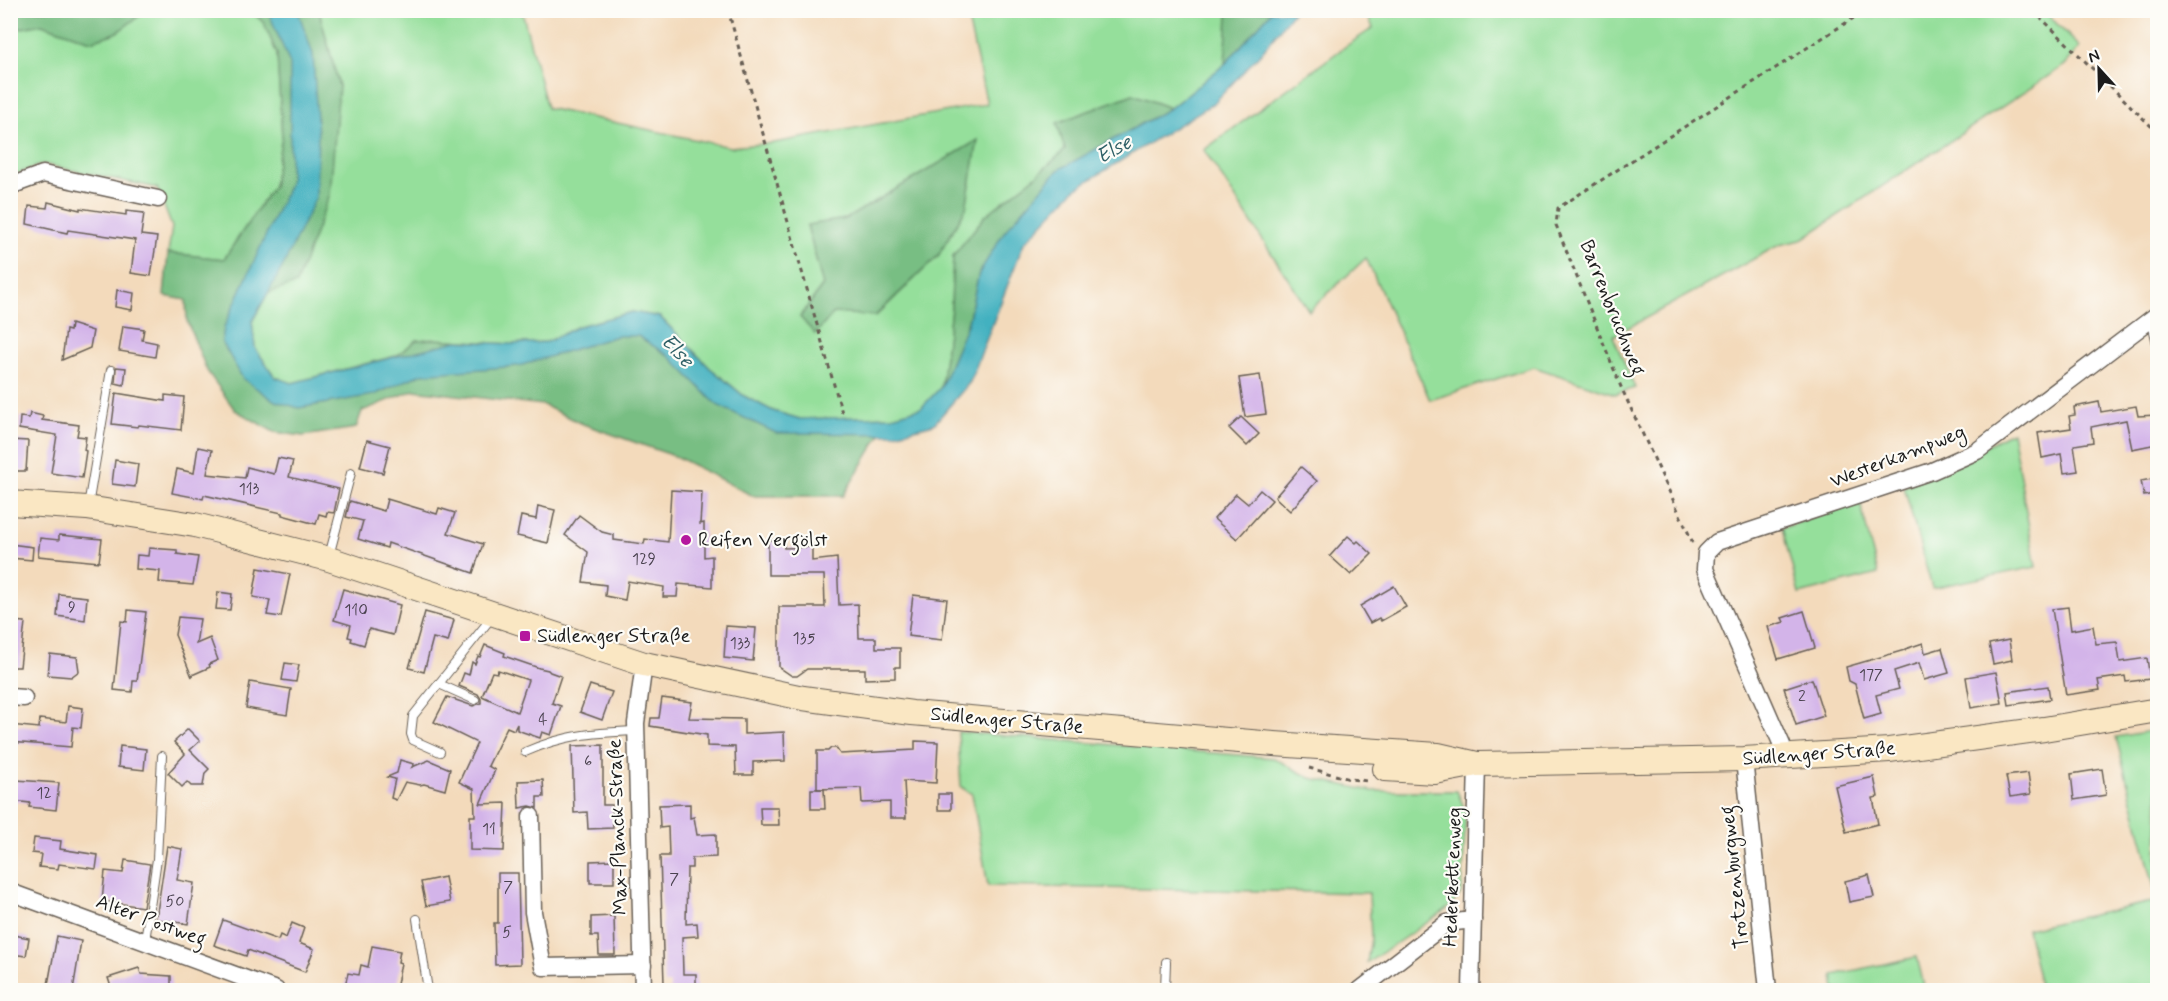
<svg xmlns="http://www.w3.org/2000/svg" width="2168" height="1001" viewBox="0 0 2168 1001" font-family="Mynerve,sans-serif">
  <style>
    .green { fill: #95df9b; stroke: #587e5c; stroke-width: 1.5; fill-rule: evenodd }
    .forest { fill: #78be83; stroke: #4a6d50; stroke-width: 1.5 }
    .water { fill: #43b1c0; stroke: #30666e; stroke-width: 1.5 }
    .building { fill: #d3b4e9; fill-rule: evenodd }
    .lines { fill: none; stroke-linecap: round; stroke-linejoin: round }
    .service-casing { stroke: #675e54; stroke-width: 10 }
    .minor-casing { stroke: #675e54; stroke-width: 19 }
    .secondary-casing { stroke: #675e54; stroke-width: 26 }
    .path { stroke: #675e54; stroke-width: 3; stroke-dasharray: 4.5 4.5; stroke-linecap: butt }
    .service { stroke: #fff; stroke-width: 8 }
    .minor { stroke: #fff; stroke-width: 16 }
    .secondary { stroke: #fae7c3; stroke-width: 24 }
    .poi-dot { fill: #b5179e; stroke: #fdfcf7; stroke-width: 2 }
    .labels { text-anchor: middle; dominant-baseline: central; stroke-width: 4.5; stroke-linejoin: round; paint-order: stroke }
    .number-label { font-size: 16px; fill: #4a424f }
    .street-label { font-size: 20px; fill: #1c1c1c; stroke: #fdfcf7 }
    .poi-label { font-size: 20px; fill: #1c1c1c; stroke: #fdfcf7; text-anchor: start }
    .water-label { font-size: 21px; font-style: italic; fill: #2e5f66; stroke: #fdfcf7 }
  </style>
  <rect width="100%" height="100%" fill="#fdfcf7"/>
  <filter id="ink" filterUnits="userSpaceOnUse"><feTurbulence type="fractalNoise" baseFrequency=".0167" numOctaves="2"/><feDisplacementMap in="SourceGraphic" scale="12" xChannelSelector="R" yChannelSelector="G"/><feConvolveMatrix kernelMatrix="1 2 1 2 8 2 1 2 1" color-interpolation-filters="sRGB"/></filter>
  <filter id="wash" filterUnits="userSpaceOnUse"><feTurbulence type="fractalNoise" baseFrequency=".008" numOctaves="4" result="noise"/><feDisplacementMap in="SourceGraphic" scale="24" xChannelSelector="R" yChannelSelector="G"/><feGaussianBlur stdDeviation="1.35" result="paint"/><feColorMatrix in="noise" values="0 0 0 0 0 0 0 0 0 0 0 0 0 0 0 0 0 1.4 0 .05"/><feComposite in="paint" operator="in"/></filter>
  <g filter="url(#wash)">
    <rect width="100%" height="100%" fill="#f3dabb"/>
    <!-- green -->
    <g class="green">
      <polygon points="146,10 251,11 264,23 277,54 282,137 273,186 224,259 168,253 172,227 157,188 43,164 11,176 11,30 42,24 91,41 116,32"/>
      <path d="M319 11H522L547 108 730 147 774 143 987 104 966 11H1230L1225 64 1170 108 1133 94 1058 123 1065 150 1036 176 985 216 953 256 951 309 941 387 921 408 892 416 800 419 773 411 744 396 710 368 660 317 632 312 579 326 547 342 510 344 433 339 417 340 396 356 292 383 275 377 255 348 252 322 268 293 339 86ZM977 141 966 208 938 256 876 316 834 312 815 333 800 317 823 285 807 225 846 219Z"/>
      <polygon points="1366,11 2044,11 2080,47 2065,65 1801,240 1779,245 1613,336 1635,388 1615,394 1534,367 1430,400 1366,258 1309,311 1204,150 1346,46 1373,28"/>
      <polygon points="2012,432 2036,567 1932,588 1904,487"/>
      <polygon points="1860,502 1878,574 1799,594 1782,528"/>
      <polygon points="2157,730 2158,730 2157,898 2116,737"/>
      <polygon points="958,732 1274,758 1310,778 1372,791 1457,791 1466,812 1462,892 1450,907 1367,963 1371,938 1369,893 988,886 972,794 961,787"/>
      <polygon points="2157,901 2157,990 2041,990 2027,929"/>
      <polygon points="1917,957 1925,990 1835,990 1833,975"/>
    </g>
    <!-- forest -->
    <g class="forest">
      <polygon points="11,10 146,10 146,11 116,33 91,41 42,24 11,30"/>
      <polygon points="251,11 319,11 339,86 330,194 296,284 268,293 252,321 255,348 275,377 292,383 396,356 417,340 433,339 510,344 547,342 579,326 632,312 660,317 710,368 744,396 773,411 800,419 892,416 843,496 753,496 677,457 583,424 543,405 414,390 362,411 356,428 303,436 274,432 235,410 207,371 187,321 186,300 164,296 168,253 224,259 273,186 282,137 277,54 264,23"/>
      <polygon points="1230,11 1272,11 1225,64 1228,15"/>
      <polygon points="1133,94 1170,108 1059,170 979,273 968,322 941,387 951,309 953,256 985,216 1036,176 1065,150 1057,123"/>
      <polygon points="978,140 966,208 938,256 875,316 834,313 815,334 800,317 823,285 807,225 846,219"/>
    </g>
    <!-- water -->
    <polygon class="water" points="268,11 298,11 313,54 318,136 316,197 284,264 252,322 255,348 275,377 292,383 457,341 510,344 547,342 579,326 632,312 660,317 710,368 744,396 773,411 800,419 892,416 921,408 941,387 968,322 979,273 1004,232 1058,170 1170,108 1225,64 1272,11 1294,11 1261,53 1214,103 1075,189 1024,243 970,382 934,424 895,434 776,433 717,405 669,356 638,336 617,336 519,366 421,374 374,395 299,408 275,401 243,379 222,342 224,327 290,182 290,64"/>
    <g id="blocks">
      <!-- building -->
      <g class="building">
        <polygon points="48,202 80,210 80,208 126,215 126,211 144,213 141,235 157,237 151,276 131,273 135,240 68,230 67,233 27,224 29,206 47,208"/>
        <polygon points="117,290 134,293 132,310 115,307"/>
        <polygon points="71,324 93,331 90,348 62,360 66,330 70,331"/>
        <polygon points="123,326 144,329 142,340 157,343 155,357 119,351"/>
        <polygon points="116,367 126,368 124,385 115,383"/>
        <polygon points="1260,375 1266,414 1245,417 1239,378"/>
        <polygon points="116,393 165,401 165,395 184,397 181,430 139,425 138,427 112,424"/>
        <polygon points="2099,402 2101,412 2136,406 2138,416 2157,415 2157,444 2132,449 2126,420 2091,427 2093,442 2074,445 2078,471 2064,473 2061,454 2042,458 2038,433 2071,428 2069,416 2075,415 2074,407"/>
        <polygon points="30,413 43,416 42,420 79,425 77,436 86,437 84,450 86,451 82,478 51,473 57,435 19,429 20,417 29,418"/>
        <polygon points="1241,417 1259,434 1247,446 1229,428"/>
        <polygon points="10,440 28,441 26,471 10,471"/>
        <polygon points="367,440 390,446 383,473 360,467"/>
        <polygon points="198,447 212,450 207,474 245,478 247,467 274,474 278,458 293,461 289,477 339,489 334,513 327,512 326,516 319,514 316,524 282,515 282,513 204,495 203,499 172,493 177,469 194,473"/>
        <polygon points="115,460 138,464 135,487 112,484"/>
        <polygon points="1301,467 1317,481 1290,511 1275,497"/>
        <polygon points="2157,478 2157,493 2144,496 2141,481"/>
        <polygon points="671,490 702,492 700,524 704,523 704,557 712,556 712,587 678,584 677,597 663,597 664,587 628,581 625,600 605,596 606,585 583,582 588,552 565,535 579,515 602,532 614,535 614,540 644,544 645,539 668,542"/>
        <polygon points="1260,490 1272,500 1237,539 1214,519 1236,494 1248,504"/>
        <polygon points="387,499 437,514 439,508 455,513 448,533 483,544 473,573 388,543 387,548 358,539 363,521 346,517 350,501 384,511"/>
        <polygon points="538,506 555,510 548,543 517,536 521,516 536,519"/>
        <polygon points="59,535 102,539 99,562 38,556 40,538 59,540"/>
        <polygon points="1348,536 1356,543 1358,541 1372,554 1351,575 1330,556"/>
        <polygon points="768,540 784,540 784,548 812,547 812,561 837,558 839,605 858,604 859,638 876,638 876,648 900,648 900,667 895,667 895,678 865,679 865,669 807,669 797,676 792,676 779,667 779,607 825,607 824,575 768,575"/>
        <polygon points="10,544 33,547 32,560 10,558"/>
        <polygon points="149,548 177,550 177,554 198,557 193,585 159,582 160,571 136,569 137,555 148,556"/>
        <polygon points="258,568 290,574 281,617 267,615 270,600 253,597"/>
        <polygon points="1394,586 1406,607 1381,621 1379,618 1370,623 1360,606"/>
        <polygon points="343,589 400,605 393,635 369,629 364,645 351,641 352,638 348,637 351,625 334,620"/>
        <polygon points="218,592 232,594 230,610 216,609"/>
        <polygon points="59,594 87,597 85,620 57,616"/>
        <polygon points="913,595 947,599 942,640 908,636"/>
        <polygon points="2068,607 2071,630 2093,626 2096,644 2117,642 2120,662 2147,658 2150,679 2126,682 2125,676 2098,680 2100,690 2066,695 2052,609"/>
        <polygon points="128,610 146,612 137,681 133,681 132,692 114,690 121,621 127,622"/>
        <polygon points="1804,611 1815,648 1778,659 1768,627 1784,622 1782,618"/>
        <polygon points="425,612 454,620 448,642 433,638 424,672 409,668"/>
        <polygon points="178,617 200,619 196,644 210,638 218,660 209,664 210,667 192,675 192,677 175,635"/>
        <polygon points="10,621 25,622 20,667 10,667"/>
        <polygon points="726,626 756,628 753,661 724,658"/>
        <polygon points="2009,640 2012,660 1993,664 1989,644"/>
        <polygon points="1923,643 1925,653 1942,648 1949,673 1924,680 1919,663 1894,671 1899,689 1876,695 1881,714 1864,719 1855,684 1849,681 1846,667 1905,650 1905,649"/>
        <path d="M485 645 505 653 504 656 539 668 548 670 550 672 561 676 552 703 561 706 551 735 542 732 540 738 517 730V724L514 730 507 727 488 766 495 770 480 804 506 803 504 851 470 850V816H475L474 789 459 782 477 743 434 722 447 697 473 706 481 703V699L478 694 459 686 464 673 469 675 472 662 475 664 478 656 480 657ZM498 670 528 680 517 712 482 696 492 672 497 673Z"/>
        <polygon points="50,654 77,657 79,671 71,677 48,675"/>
        <polygon points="285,663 299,665 296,682 282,680"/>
        <polygon points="1996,672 2002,703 1971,708 1966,677"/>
        <polygon points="1812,679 1824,716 1796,725 1784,688"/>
        <polygon points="250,682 291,689 287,715 246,708"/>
        <polygon points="590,685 612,692 602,720 580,712"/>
        <polygon points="2048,686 2050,699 2009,705 2007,692"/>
        <polygon points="662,698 692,702 689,718 744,719 744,734 784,732 785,761 753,762 753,775 736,775 735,747 707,746 707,735 650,726 651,718 659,718"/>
        <polygon points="68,706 83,708 81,728 73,727 71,747 10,742 10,725 39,728 40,719 66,722"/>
        <polygon points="188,729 200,741 190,750 209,769 205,773 203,786 191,786 187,782 182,787 168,773 185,754 174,742"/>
        <polygon points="915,741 938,742 936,783 904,781 906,818 890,818 890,802 862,803 861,788 817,789 817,751 828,751 831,748 836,748 840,754 915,750"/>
        <polygon points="603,745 603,805 612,805 613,828 588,829 587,812 574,813 572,746"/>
        <polygon points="120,746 146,749 144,770 118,767"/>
        <polygon points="400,760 414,764 412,767 429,760 450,769 445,790 424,784 420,785 405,782 396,800 391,798 395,779 387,777 397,773"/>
        <polygon points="2102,769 2106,795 2074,800 2071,774"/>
        <polygon points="2028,773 2031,794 2010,797 2006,776"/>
        <polygon points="1874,777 1878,797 1873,798 1878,824 1846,832 1835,786"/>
        <polygon points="16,780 59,783 56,810 29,807 30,803 13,801"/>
        <polygon points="543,780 544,797 537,797 537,808 530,806 519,808 518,781"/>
        <polygon points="811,789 824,789 825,809 811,809"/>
        <rect x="938" y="794" width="13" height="16"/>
        <polygon points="690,804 690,818 694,817 697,835 716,834 716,857 692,858 692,868 687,868 686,924 697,923 698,936 682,937 683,974 696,974 696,990 670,990 670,984 664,984 660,856 669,856 668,827 660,828 659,805"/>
        <polygon points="760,807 778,807 779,825 761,825"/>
        <polygon points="34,838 61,841 60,849 98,855 96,869 59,864 58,869 39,867 41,854 32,853"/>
        <polygon points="167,846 182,849 177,880 194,883 188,924 156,919"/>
        <polygon points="125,860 150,864 143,907 102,901 105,871 123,873"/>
        <polygon points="614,860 614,883 590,883 590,861"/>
        <polygon points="498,873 518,873 520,964 495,965 494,923 498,923"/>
        <polygon points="1869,875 1874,897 1849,902 1845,881"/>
        <polygon points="445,877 450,902 426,906 421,882"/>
        <polygon points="614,916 615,955 599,955 598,936 591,936 591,917"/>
        <polygon points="223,920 278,940 280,935 286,938 292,923 304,928 299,943 314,949 305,972 248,950 246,956 214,945"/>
        <polygon points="14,935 29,938 26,956 11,954"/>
        <polygon points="57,936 81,941 73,990 47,990"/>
        <polygon points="372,946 400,951 398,962 401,963 396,990 344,990 348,973 359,975 361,965 368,967"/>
        <polygon points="139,968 141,974 171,976 171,989 112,990 108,978"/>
      </g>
    </g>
  </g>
  <g filter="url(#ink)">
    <use href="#blocks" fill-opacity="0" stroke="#675e54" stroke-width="1.5"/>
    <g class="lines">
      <defs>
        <g id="service">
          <polyline points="2149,320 2153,327 2158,348"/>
          <polyline points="88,506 111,370"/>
          <polyline points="329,556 351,473"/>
          <polyline points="439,684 475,700"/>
          <polyline points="440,752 413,740 411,734 413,716 492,617"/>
          <path d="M525 752C566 734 593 733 636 731"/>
          <polyline points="417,919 428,990"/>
          <polyline points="145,941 157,859 162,756"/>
          <polyline points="1165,990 1166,962"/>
        </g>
        <g id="minor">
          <polyline points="10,186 43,174 158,199"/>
          <polyline points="10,697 24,698"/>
          <polyline points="1783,757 1782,745 1705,569 1706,553 1717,542 1932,471 1977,451 2158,314"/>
          <polyline points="1744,759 1768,990"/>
          <polyline points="531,816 533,912 543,967 643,965"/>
          <polyline points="10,892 276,990"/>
          <polyline points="643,990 636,723 644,664"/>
          <polyline points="1360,990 1447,923 1473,920"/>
          <polyline points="1471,990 1477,764"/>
        </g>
        <g id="secondary">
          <polyline points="10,503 87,508 195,525 329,559 644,664 803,698 912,713 1274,744 1438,755 1477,764"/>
          <polyline points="1385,769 1435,772 1477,764 1744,759 1889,750 2044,729 2158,710"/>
        </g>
      </defs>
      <!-- service casing -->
      <use href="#service" class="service-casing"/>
      <!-- minor casing -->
      <use href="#minor" class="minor-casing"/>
      <!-- secondary casing -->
      <use href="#secondary" class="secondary-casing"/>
      <!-- path -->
      <g class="path">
        <polyline points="728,10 842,413"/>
        <polyline points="2033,10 2158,133"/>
        <polyline points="1693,543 1621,387 1556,225 1558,208 1866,10"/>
        <polyline points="1309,768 1350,779 1367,781"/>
      </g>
      <!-- service -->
      <use href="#service" class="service"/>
      <!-- minor -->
      <use href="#minor" class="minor"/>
      <!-- secondary -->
      <use href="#secondary" class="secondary"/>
    </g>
  </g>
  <!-- markers -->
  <g class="poi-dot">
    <circle cx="686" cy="540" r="6"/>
    <rect x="519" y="630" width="12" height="12" rx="3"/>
  </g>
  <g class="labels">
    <!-- number labels -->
    <g class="number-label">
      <text x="249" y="489">113</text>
      <text x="644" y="559">129</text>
      <text x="72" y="607">9</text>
      <text x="356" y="610">110</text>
      <text x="804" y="638">135</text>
      <text x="740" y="643">133</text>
      <text x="1871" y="675">177</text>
      <text x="1802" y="696">2</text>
      <text x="543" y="719">4</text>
      <text x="588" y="761">6</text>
      <text x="44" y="793">12</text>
      <text x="489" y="829">11</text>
      <text x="674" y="879">7</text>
      <text x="508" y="887">7</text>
      <text x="175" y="901">50</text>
      <text x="507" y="932">5</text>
    </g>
    <!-- street labels -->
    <g class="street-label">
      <text transform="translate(1612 308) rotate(68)">Barrenbruchweg</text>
      <text transform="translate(1898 457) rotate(-21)">Westerkampweg</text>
      <text transform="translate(1007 721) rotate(5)">Südlenger Straße</text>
      <text transform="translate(1819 754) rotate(-4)">Südlenger Straße</text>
      <text transform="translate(618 827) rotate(-92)">Max-Planck-Straße</text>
      <text transform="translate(1453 877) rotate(-88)">Hederkottenweg</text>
      <text transform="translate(1735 877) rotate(-96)">Trotzenburgweg</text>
      <text transform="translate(151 921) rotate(20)">Alter Postweg</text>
    </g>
    <!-- poi labels -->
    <g class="poi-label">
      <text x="698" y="540">Reifen Vergölst</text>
      <text x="537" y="636">Südlenger Straße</text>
    </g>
    <!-- water labels -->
    <g class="water-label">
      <text transform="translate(1114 150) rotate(-29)">Else</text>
      <text transform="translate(677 351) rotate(47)">Else</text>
    </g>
  </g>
  <!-- margin -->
  <rect width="2168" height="1001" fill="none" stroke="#fdfcf7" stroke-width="36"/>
  <!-- north arrow -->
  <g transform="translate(2099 69) rotate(338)" stroke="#fdfcf7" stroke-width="4.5" paint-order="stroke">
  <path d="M0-4.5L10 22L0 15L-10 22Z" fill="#1c1c1c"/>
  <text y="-9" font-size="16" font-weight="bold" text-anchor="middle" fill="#1c1c1c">N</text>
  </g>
</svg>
